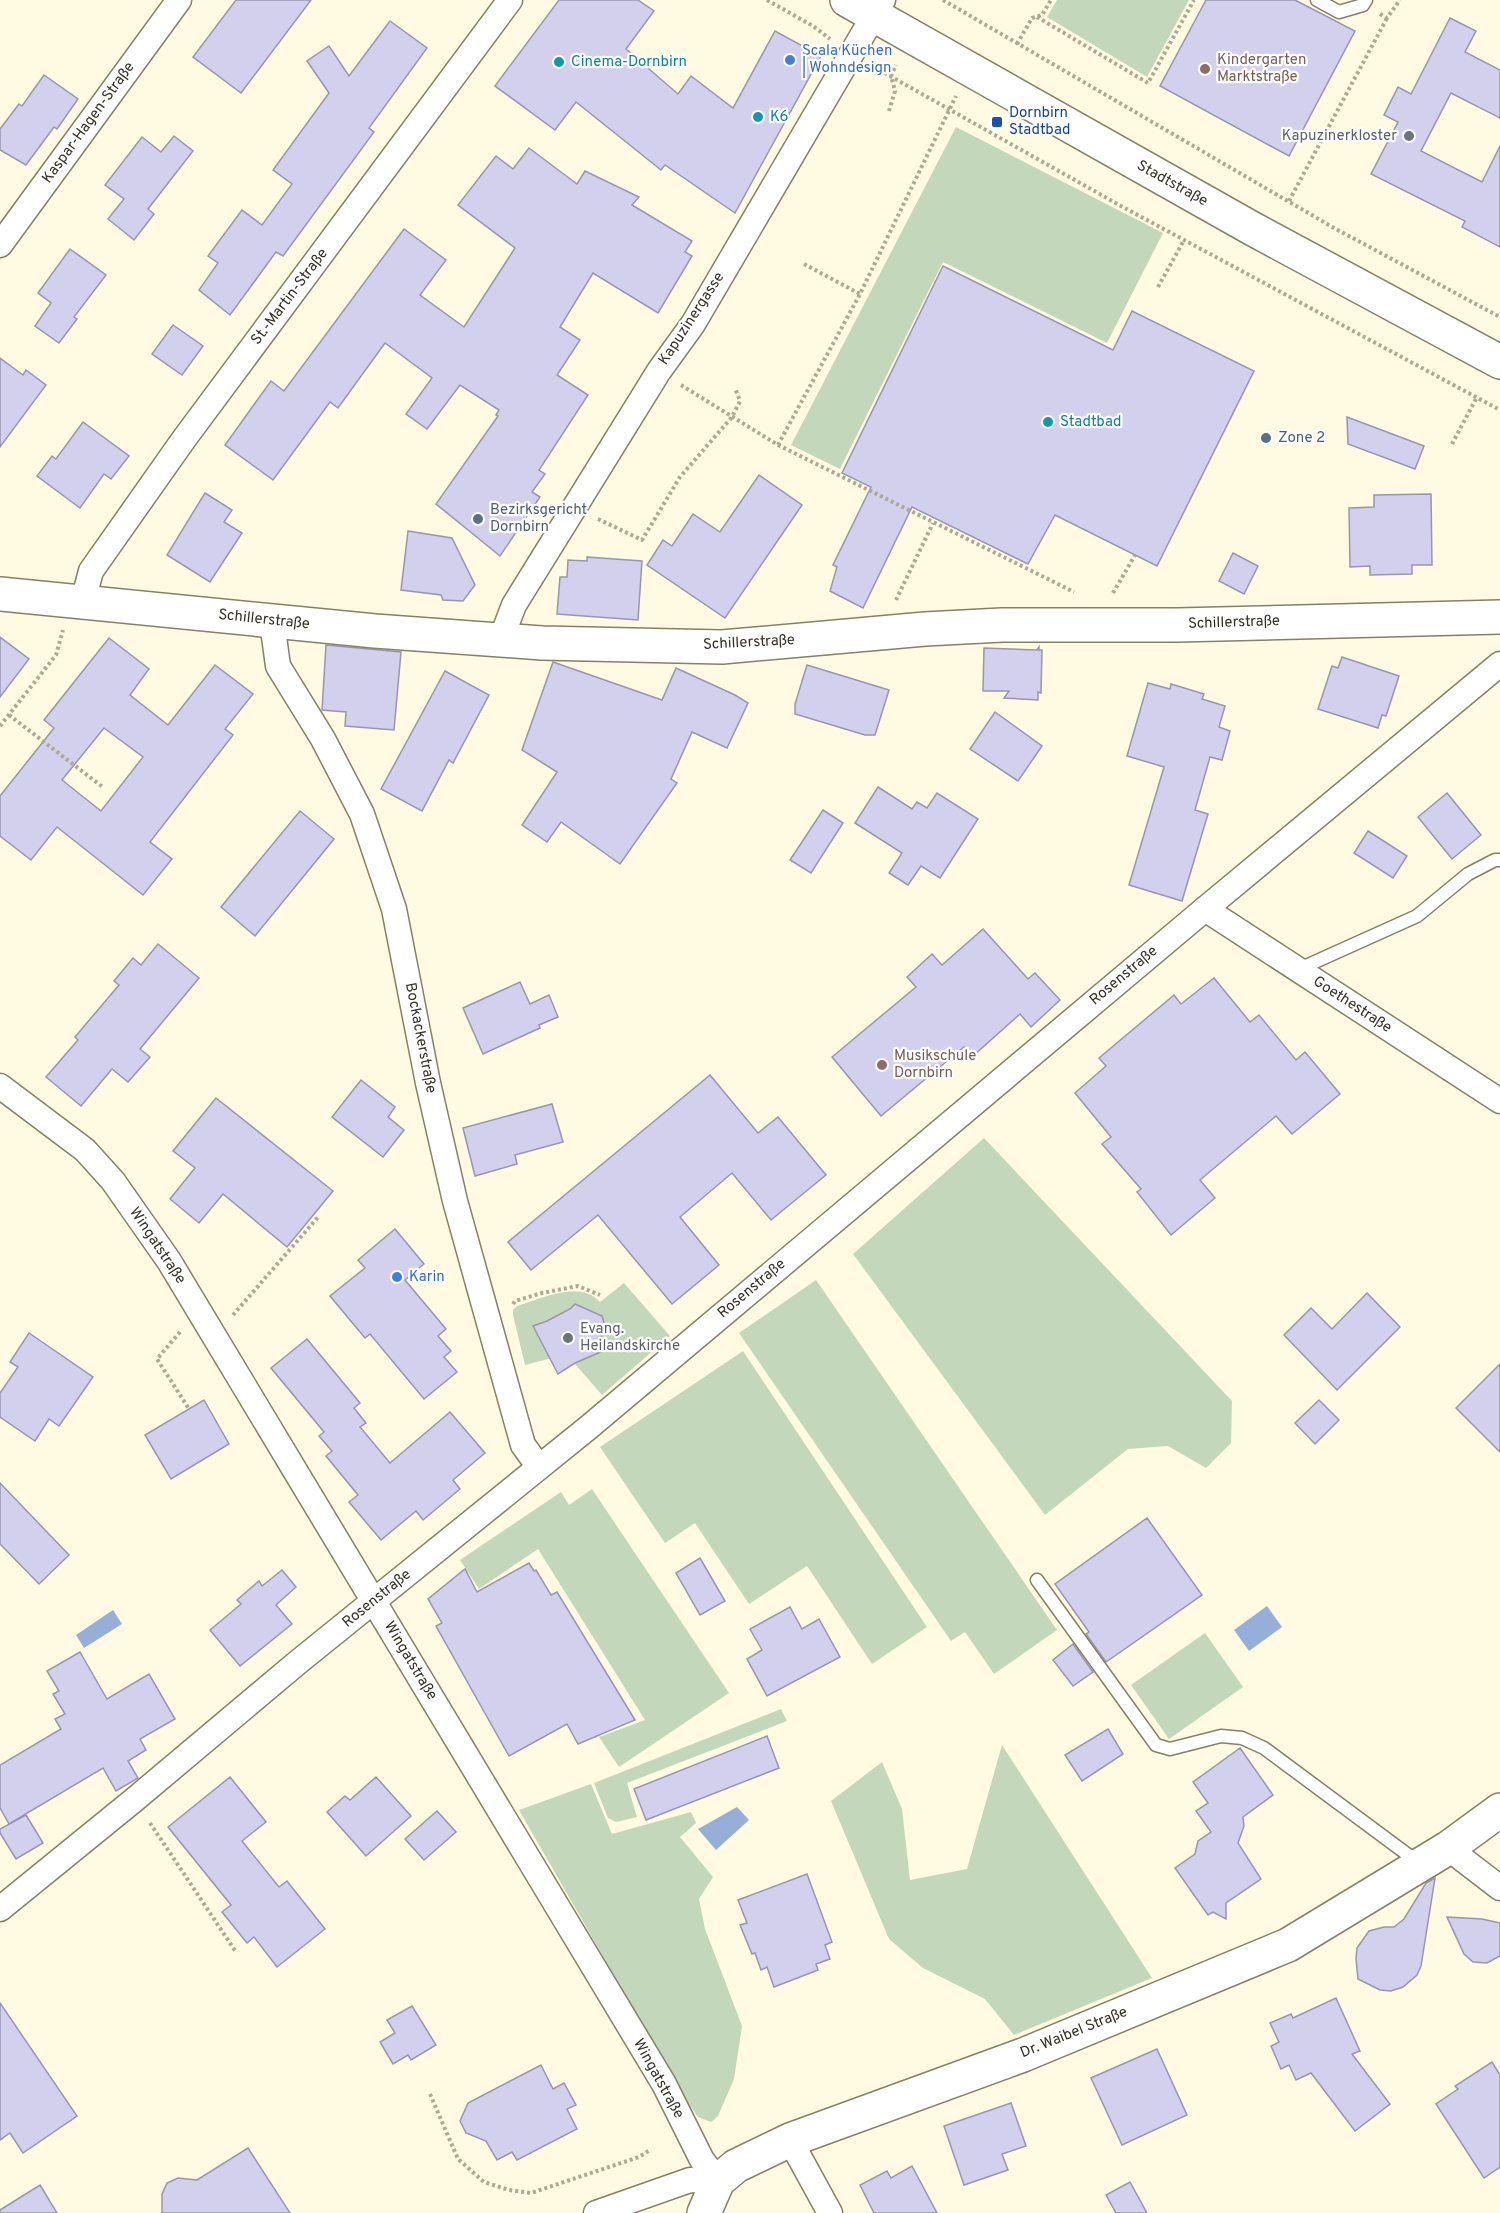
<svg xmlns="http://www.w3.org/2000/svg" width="1500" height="2213" viewBox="0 0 1500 2213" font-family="Overpass,sans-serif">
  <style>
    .green { fill: #c3d8ba }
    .water { fill: #96afd9 }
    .building { fill: #d2d0ed; stroke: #9895b1; stroke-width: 1.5; fill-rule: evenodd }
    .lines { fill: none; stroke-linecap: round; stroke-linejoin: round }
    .lane-casing { stroke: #868065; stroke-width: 15 }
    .street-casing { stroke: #868065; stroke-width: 27 }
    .secondary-casing { stroke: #868065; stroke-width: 36 }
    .primary-casing { stroke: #868065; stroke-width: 36 }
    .path { stroke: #ada995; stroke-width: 4; stroke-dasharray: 3 3; stroke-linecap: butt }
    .lane { stroke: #fff; stroke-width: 12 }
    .street { stroke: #fff; stroke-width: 24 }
    .secondary { stroke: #fff; stroke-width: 33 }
    .primary { stroke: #fff; stroke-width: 33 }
    .shop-dot { fill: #3f7fe0; stroke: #fff; stroke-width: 2 }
    .culture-dot { fill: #0f9aa8; stroke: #fff; stroke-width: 2 }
    .education-dot { fill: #8d6e63; stroke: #fff; stroke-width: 2 }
    .transit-dot { fill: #1a4fb4; stroke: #fff; stroke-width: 2 }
    .worship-dot { fill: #6b7280; stroke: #fff; stroke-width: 2 }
    .service-dot { fill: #5c6f8a; stroke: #fff; stroke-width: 2 }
    .labels { text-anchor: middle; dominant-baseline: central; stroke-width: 4.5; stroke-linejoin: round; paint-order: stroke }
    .shop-label { font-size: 15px; fill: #366cbe; stroke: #fff; text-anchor: start }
    .education-label { font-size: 15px; fill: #785e54; stroke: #fff; text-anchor: start }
    .culture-label { font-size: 15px; fill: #0d838f; stroke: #fff; text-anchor: start }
    .transit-label { font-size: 15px; fill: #164399; stroke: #fff; text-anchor: start }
    .street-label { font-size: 15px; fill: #343125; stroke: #fff }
    .worship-label { font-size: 15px; fill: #5b616d; stroke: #fff; text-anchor: end }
    .service-label { font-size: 15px; fill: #4e5e75; stroke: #fff; text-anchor: start }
  </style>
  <rect width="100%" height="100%" fill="#fffae1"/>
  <!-- green -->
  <g class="green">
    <polygon points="1057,0 1189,0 1147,77 1047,17"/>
    <polygon points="956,127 1163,233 1107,343 943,262 840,469 791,445"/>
    <polygon points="984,1138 1232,1401 1231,1443 1206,1468 1168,1446 1128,1449 1045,1515 853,1254"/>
    <polygon points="816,1280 1057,1630 994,1674 965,1632 951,1641 739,1333"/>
    <path d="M624 1283 670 1336 602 1395 575 1364 571 1366 552 1358 525 1365 513 1315V1310L517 1306C541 1299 579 1279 600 1302Z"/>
    <polygon points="743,1351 927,1627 872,1664 807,1566 749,1604 695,1523 665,1543 600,1447"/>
    <polygon points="592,1489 729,1693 619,1767 599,1737 645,1720 538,1549 479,1589 460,1560 561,1492 569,1505"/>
    <polygon points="1205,1633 1243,1687 1169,1739 1131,1685"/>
    <polygon points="781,1709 787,1721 627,1783 637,1817 616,1822 608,1818 594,1783"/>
    <polygon points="1002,1745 1152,1978 1014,2035 985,1999 923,1968 889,1939 831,1801 882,1762 902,1809 910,1880 967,1869"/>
    <polygon points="591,1784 612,1834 691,1812 696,1823 680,1837 713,1877 699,1899 705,1929 742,2026 734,2079 718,2116 711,2122 698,2117 685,2099 519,1810"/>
  </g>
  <!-- water -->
  <g class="water">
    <polygon points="1267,1606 1282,1627 1249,1651 1234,1630"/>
    <polygon points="113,1610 122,1624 84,1648 76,1635"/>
    <polygon points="737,1807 749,1820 716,1850 698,1829"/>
  </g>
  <!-- building -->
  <g class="building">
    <polygon points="236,0 311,0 241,93 193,57"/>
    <polygon points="559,0 638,0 654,11 626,49 678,94 691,76 733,108 775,31 821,56 735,213 665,165 661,170 576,102 555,130 495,86"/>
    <polygon points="1206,0 1295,0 1355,31 1289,156 1160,86"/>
    <polygon points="1450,18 1476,31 1465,52 1500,70 1500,118 1451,93 1421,151 1482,182 1500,146 1500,247 1462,227 1465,221 1371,174 1398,122 1384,115 1398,87 1411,94"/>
    <polygon points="390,21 427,48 369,128 374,132 283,256 276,252 230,315 199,290 218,263 208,256 242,210 262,225 292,184 273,170 329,93 307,61 329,46 349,76"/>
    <polygon points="44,75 78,99 57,129 54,127 26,165 0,150 0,129 19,104 22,106"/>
    <polygon points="174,136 193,151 148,209 154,214 134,240 108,219 124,199 105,185 142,137 161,152"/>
    <polygon points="529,148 577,184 585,171 639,197 632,205 692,241 685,252 692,256 658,313 593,273 560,327 580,340 557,375 588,395 539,470 545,474 532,492 540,497 500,556 436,504 498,416 496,415 499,410 460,385 427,429 406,414 432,378 385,343 338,408 330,402 273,480 225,445 271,381 284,391 404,229 446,260 420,295 464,327 515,248 458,205 496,156 513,169"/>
    <polygon points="70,249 106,275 74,317 77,319 59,343 35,326 51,303 38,293"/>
    <polygon points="943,266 1113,350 1132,311 1254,371 1157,566 1055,515 1028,564 912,507 863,608 830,591 837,567 833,565 871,487 842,473"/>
    <polygon points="173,325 203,346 182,375 152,354"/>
    <polygon points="0,358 23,375 26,370 46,385 0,447"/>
    <polygon points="1347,417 1424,446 1415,469 1348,444"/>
    <polygon points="83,422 129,456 111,479 104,474 80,508 37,476 52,456 56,459"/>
    <polygon points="759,475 802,505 725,618 647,565 663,540 672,546 693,514 720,532"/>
    <polygon points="205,493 232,510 224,522 242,533 210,582 167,555"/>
    <polygon points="1431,494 1432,565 1412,565 1412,574 1370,575 1370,566 1350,567 1349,508 1374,507 1374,495"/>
    <polygon points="408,531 452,538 475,585 463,601 443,600 441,595 401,590"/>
    <polygon points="1233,553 1258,566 1244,594 1219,581"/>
    <polygon points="587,557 642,561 638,620 557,614 560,577 567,577 568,560 587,561"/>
    <polygon points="0,637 29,659 0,697"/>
    <path d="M109 638 149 669 130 695 168 725 215 665 253 694 225 729 233 735 150 842 172 859 143 895 57 827 31 860 0 836V796L54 728 44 720ZM104 728 143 757 101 811 62 780Z"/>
    <polygon points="326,645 401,652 394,730 345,726 346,712 322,710"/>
    <polygon points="1039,647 1039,650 1042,650 1041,693 1038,692 1038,700 1004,698 1009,691 983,691 984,648 1037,650"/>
    <polygon points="1342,657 1399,676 1386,716 1382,715 1378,728 1318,709 1332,666 1338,668"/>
    <polygon points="553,662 662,700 676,668 735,695 748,703 727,748 692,732 671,779 677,783 620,864 561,822 547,842 522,825 557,772 522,750"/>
    <polygon points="807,665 889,690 875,735 865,735 795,714 795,704"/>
    <polygon points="445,671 489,695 453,763 449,760 422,811 381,789"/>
    <polygon points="1148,683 1170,689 1171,684 1204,694 1202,699 1225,706 1219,727 1230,731 1222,760 1210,757 1195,810 1208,814 1182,901 1129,885 1164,767 1127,756"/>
    <polygon points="995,712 1042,746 1018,781 970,749"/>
    <polygon points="878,787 912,809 917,802 927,808 937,793 978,819 940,878 921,866 908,885 889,873 902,853 855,823"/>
    <polygon points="1447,793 1481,835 1452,859 1418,817"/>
    <polygon points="823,810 843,823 811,873 790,860"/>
    <polygon points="300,811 334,839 255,936 221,907"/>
    <polygon points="1368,831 1407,856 1393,878 1354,853"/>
    <polygon points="983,929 1028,979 1035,973 1060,1000 1031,1027 1020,1014 973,1056 964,1047 881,1116 832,1057 916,987 907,977 932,954 942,965"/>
    <polygon points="158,944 199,978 140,1049 150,1057 128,1082 112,1069 81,1106 46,1077 78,1040 75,1037 119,985 114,981 133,958 141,965"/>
    <polygon points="1214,978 1250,1022 1259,1015 1296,1060 1305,1052 1340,1094 1292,1134 1276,1116 1200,1180 1215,1198 1171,1235 1137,1192 1141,1189 1102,1144 1111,1137 1075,1093 1106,1066 1099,1058 1174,995 1181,1004"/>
    <polygon points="520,982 530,1004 549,995 558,1017 539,1025 540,1028 483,1054 463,1008"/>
    <polygon points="710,1075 758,1133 778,1117 826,1175 771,1220 732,1173 680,1217 719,1265 672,1304 598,1215 531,1270 508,1242"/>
    <polygon points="361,1080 395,1107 388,1117 404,1130 383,1157 332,1117"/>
    <polygon points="216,1098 333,1191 287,1247 223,1194 199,1223 170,1199 195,1168 173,1151"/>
    <polygon points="552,1104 563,1142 515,1155 517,1164 475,1176 463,1128"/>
    <polygon points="395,1229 424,1264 405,1280 446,1329 438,1336 451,1351 444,1357 457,1372 424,1399 370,1334 365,1338 330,1296 365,1268 358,1260"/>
    <polygon points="1367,1293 1400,1327 1337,1390 1284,1335 1311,1308 1332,1329"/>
    <polygon points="575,1304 602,1316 605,1326 600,1340 603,1351 575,1363 558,1374 533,1326 547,1321 570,1309"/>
    <polygon points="29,1333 93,1377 59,1426 49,1419 35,1441 0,1417 0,1393 18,1367 10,1362"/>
    <polygon points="307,1339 360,1403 354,1408 366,1423 360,1427 390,1463 450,1412 485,1453 453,1480 460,1489 423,1520 416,1511 381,1540 349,1502 358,1495 326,1456 332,1451 319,1436 324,1432 271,1368"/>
    <polygon points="1500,1364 1500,1452 1456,1408"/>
    <polygon points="204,1400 229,1444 171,1479 145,1435"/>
    <polygon points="1319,1400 1339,1420 1315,1444 1295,1423"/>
    <polygon points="0,1483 69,1555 39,1584 0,1544"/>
    <polygon points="1147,1518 1202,1595 1106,1662 1086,1634 1089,1632 1055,1584"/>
    <polygon points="700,1558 725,1601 700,1615 676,1573"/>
    <polygon points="529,1563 534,1571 536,1570 551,1595 557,1592 635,1720 578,1744 567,1724 509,1756 436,1626 442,1623 428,1599 465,1569 477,1592"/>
    <polygon points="282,1570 296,1587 276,1605 292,1624 240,1666 210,1630 241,1604 237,1600 259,1581 262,1586"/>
    <polygon points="790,1607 802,1629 819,1619 840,1657 767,1696 747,1659 762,1650 750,1629"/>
    <polygon points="1073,1644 1093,1672 1073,1686 1053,1660"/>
    <polygon points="80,1652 107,1699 149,1674 175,1719 140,1739 146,1750 128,1761 138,1778 116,1791 103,1768 9,1824 0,1808 0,1765 61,1729 55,1719 65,1714 53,1694 59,1691 47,1671"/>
    <polygon points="1108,1729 1123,1754 1082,1781 1065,1755"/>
    <polygon points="767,1736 779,1768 646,1820 634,1789"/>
    <polygon points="1240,1748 1273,1795 1243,1817 1244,1826 1238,1843 1261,1879 1226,1903 1226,1919 1213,1912 1208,1915 1175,1868 1195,1854 1198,1841 1211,1832 1196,1811 1208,1803 1193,1782"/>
    <polygon points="230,1777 266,1822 242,1841 279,1887 287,1881 325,1929 277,1967 254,1937 247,1943 222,1912 231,1905 168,1827"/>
    <polygon points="376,1777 411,1816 366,1856 327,1812 345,1796 350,1800"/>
    <polygon points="437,1811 456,1832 424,1860 405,1839"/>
    <polygon points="26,1815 43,1843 16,1859 0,1833 0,1829"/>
    <polygon points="807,1874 832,1942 825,1945 830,1959 816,1964 818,1970 774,1987 767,1967 761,1970 755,1953 752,1954 740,1925 747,1923 738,1900"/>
    <polygon points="1435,1878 1421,1966 1417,1975 1403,1987 1391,1991 1380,1990 1358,1979 1356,1959 1357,1948 1369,1931 1384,1927 1394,1927 1404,1919 1426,1883"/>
    <polygon points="1447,1917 1482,1919 1500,1923 1500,1956 1487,1963 1473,1962 1464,1954"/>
    <polygon points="1336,1998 1360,2051 1352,2054 1390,2104 1355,2131 1311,2073 1296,2080 1289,2065 1281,2069 1271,2046 1279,2042 1270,2023 1291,2014 1293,2018"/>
    <polygon points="0,2003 77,2116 23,2153 10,2133 0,2140"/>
    <polygon points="412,2006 436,2045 411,2060 408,2055 393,2064 380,2042 395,2033 387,2020"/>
    <polygon points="1157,2049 1187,2115 1122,2145 1091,2078"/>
    <polygon points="1492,2062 1500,2075 1500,2167 1484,2178 1436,2104 1458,2089 1455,2086"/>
    <polygon points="541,2065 553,2089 564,2083 576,2105 567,2109 577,2129 517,2160 512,2152 497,2160 486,2141 466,2133 460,2121 468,2103"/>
    <polygon points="1011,2103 1026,2146 1002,2154 1008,2170 964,2185 944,2126"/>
    <polygon points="248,2148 290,2213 162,2213 162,2194 167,2183 178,2178 197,2180"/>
    <polygon points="912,2166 937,2213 874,2213 860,2185 887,2171 891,2178"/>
    <polygon points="1130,2182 1147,2213 1116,2213 1106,2195"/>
    <polygon points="40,2185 57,2213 0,2213 0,2210"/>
  </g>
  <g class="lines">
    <defs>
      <g id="lane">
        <polyline points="1317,0 1339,12 1363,5 1366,0"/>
        <polyline points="1297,970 1417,916 1468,874 1495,860 1500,860"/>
        <polyline points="1037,1580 1156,1745 1170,1749 1221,1736 1242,1738 1264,1748 1419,1863"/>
      </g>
      <g id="street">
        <polyline points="0,245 179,0"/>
        <polyline points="83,601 91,571 184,439 510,0"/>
        <polyline points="272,622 278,666 323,739 362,814 394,909 428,1083 455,1201 523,1445 539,1467"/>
        <polyline points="501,639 514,605 659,371 693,324 883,0"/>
        <polyline points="1205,909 1500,1101"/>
        <polyline points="0,1086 85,1150 113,1181 169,1261 664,2084 702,2160 718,2181"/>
        <polyline points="1448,1848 1500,1888"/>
        <polyline points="0,1909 134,1800 297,1663 589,1427 1205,909 1500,664"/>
        <polyline points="790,2140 830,2213"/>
        <polyline points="596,2213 690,2180 718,2181"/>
      </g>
      <g id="secondary">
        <polyline points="0,594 375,631 542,643 722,647 925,629 1002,625 1177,625 1500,617"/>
        <polyline points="704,2213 718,2181 736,2166 790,2140 1023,2055 1288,1945 1448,1848 1500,1810"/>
      </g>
      <polyline id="primary" points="847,0 1253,229 1500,362"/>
    </defs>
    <!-- lane casing -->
    <use href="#lane" class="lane-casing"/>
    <!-- street casing -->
    <use href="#street" class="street-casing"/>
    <!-- secondary casing -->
    <use href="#secondary" class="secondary-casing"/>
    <!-- primary casing -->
    <use href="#primary" class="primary-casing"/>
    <!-- path -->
    <g class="path">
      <polyline points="767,0 813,26 830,39"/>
      <polyline points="943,0 1334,228 1500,317"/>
      <polyline points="1380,14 1387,18 1400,0"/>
      <polyline points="1037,17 1148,83 1194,0"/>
      <polyline points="1017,44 1032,18 1042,15 1051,0"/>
      <polyline points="874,67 1121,206 1500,410"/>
      <polyline points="889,111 895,91 891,76 896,65"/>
      <polyline points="1289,201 1387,18"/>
      <polyline points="804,264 860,294"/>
      <polyline points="1158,287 1184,240"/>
      <polyline points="681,385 778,445 1074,592"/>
      <polyline points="1452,444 1477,397"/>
      <polyline points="778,445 860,294 956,96"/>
      <polyline points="598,519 642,540 680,477 732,417 740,401 735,388"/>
      <polyline points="1113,593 1135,555"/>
      <polyline points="896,600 933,523"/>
      <polyline points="9,715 104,788"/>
      <polyline points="0,726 56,655 63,630"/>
      <polyline points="513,1304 515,1301 542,1293 578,1286 600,1295"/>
      <polyline points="233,1315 319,1216"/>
      <polyline points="180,1332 157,1359 189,1409"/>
      <polyline points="150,1823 236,1952"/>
      <polyline points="430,2094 458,2159 484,2182 509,2190 531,2193 639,2157 650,2150"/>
    </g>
    <!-- lane -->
    <use href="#lane" class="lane"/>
    <!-- street -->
    <use href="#street" class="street"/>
    <!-- secondary -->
    <use href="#secondary" class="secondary"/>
    <!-- primary -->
    <use href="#primary" class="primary"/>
  </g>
  <!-- markers -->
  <g class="shop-dot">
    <circle cx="790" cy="60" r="6"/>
    <circle cx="397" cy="1277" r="6"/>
  </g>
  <g class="culture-dot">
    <circle cx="559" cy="62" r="6"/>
    <circle cx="758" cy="117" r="6"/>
    <circle cx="1048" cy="422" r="6"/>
  </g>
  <g class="education-dot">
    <circle cx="1205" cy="69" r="6"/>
    <circle cx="882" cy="1065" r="6"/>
  </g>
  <rect class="transit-dot" x="991" y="116" width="12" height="12" rx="3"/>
  <g class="worship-dot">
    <circle cx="1409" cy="136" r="6"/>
    <circle cx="568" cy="1338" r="6"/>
  </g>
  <g class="service-dot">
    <circle cx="1266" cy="438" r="6"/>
    <circle cx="478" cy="519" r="6"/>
  </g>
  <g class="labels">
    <!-- shop labels -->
    <g class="shop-label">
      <text x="802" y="51">Scala Küchen<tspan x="802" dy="17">| Wohndesign</tspan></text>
      <text x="409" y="1277">Karin</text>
    </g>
    <!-- education labels -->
    <g class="education-label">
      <text x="1217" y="60">Kindergarten<tspan x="1217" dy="17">Marktstraße</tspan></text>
      <text x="894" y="1056">Musikschule<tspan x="894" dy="17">Dornbirn</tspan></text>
    </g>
    <!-- culture labels -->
    <g class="culture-label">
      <text x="571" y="62">Cinema-Dornbirn</text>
      <text x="770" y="117">K6</text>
      <text x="1060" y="422">Stadtbad</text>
    </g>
    <!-- transit labels -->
    <g class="transit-label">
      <text x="1009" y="113">Dornbirn<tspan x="1009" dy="17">Stadtbad</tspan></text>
    </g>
    <!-- street labels -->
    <g class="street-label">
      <text transform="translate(89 123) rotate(-54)">Kaspar-Hagen-Straße</text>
      <text transform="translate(1172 184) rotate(29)">Stadtstraße</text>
      <text transform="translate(290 297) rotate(-53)">St.-Martin-Straße</text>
      <text transform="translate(692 319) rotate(-57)">Kapuzinergasse</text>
      <text transform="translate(264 620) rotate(6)">Schillerstraße</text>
      <text transform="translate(1234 623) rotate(-2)">Schillerstraße</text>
      <text transform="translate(749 643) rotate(-3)">Schillerstraße</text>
      <text transform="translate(1124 976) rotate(-40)">Rosenstraße</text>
      <text transform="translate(1352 1005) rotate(33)">Goethestraße</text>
      <text transform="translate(420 1038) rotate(79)">Bockackerstraße</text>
      <text transform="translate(157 1246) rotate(56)">Wingatstraße</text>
      <text transform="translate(752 1289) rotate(-40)">Rosenstraße</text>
      <text transform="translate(377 1599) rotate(-39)">Rosenstraße</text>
      <text transform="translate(410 1661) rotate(59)">Wingatstraße</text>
      <text transform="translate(1074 2033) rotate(-22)">Dr. Waibel Straße</text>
      <text transform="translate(658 2079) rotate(61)">Wingatstraße</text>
    </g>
    <!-- worship labels -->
    <g class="worship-label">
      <text x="1397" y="136">Kapuzinerkloster</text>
      <text x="580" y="1329" text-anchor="start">Evang.<tspan x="580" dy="17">Heilandskirche</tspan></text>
    </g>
    <!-- service labels -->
    <g class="service-label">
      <text x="1278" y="438">Zone 2</text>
      <text x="490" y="510">Bezirksgericht<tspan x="490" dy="17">Dornbirn</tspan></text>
    </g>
  </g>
</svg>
